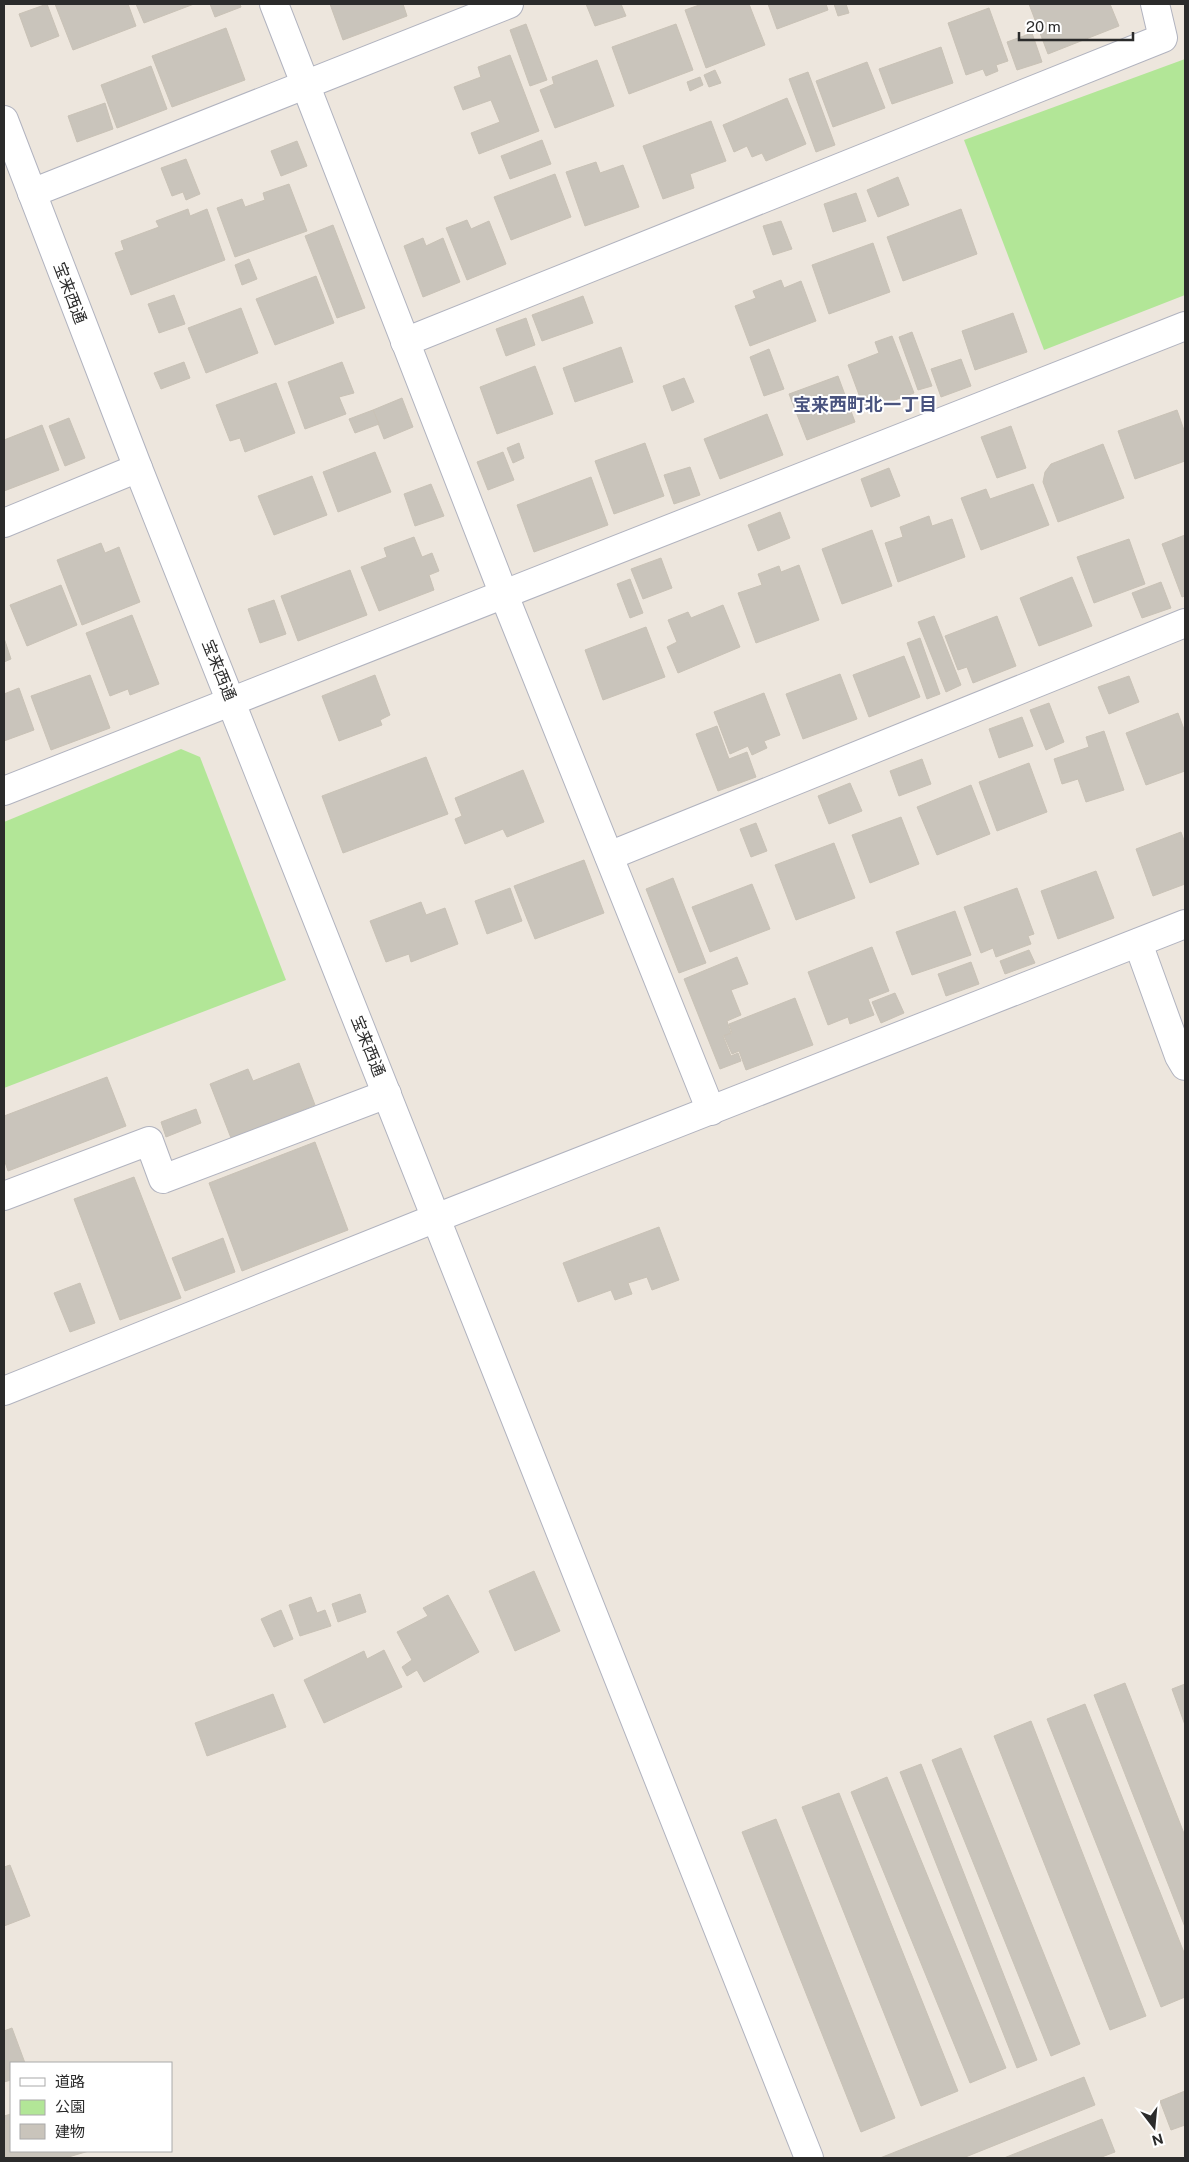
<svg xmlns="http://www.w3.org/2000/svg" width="1189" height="2162" viewBox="0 0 1189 2162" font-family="'Public Sans','Noto Sans JP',sans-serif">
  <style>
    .green { fill: #b2e697 }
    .building { fill: #c9c4bb; stroke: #c9c2b6 }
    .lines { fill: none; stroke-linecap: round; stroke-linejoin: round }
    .minor-casing { stroke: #b1b3bf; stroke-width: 30 }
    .minor { stroke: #fff; stroke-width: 28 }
    .labels { text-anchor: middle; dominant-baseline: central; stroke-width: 4; stroke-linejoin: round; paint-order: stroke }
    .street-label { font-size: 16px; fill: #2b2b2b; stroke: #fff }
    .neighbourhood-label { font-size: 18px; font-weight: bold; fill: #49537e; stroke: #fff }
  </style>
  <rect width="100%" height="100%" fill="#ede6dd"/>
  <!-- green -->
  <g class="green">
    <polygon points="1185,59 1185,295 1044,350 964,140"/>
    <polygon points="181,749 200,757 286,980 4,1088 4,822"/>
  </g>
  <!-- building -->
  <g class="building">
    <polygon points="47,4 59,36 31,47 19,14"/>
    <polygon points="55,4 128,4 136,26 73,50"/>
    <polygon points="136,4 194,4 144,23"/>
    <polygon points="210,4 240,4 241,7 215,17"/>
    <polygon points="330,4 403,4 407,16 343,40"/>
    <polygon points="586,4 621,4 626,16 595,26"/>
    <polygon points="702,4 749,4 765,45 706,68 685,10"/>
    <polygon points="768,4 826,4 828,10 777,29"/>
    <polygon points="834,4 846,4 849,13 838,16"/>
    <polygon points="1029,4 1110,4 1119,26 1048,54"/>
    <polygon points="989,8 1008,61 996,65 998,71 986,76 983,69 966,75 948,23"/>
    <polygon points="526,24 547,80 530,86 510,30"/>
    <polygon points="676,24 693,70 629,94 612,47"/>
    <polygon points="226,28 245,80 172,107 152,56"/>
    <polygon points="1032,33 1042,62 1017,70 1007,42"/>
    <polygon points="941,47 953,83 892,104 879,69"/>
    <polygon points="510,55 539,131 479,154 471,133 500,122 491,100 463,110 454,87 481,77 478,67"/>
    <polygon points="597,60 614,106 555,128 540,90 554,84 552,77"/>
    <polygon points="867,62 885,108 833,127 816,81"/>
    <polygon points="151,66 167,109 117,128 101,85"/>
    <polygon points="715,70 721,83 709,87 704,75"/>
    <polygon points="808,72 835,145 816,152 789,79"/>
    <polygon points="700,77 703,85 690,91 687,82"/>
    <polygon points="787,98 806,144 766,161 762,153 752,157 747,146 734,152 723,125"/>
    <polygon points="105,103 113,129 77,142 68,116"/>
    <polygon points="711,121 726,161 690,174 694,188 663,199 643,146"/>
    <polygon points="542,140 551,164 510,179 501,156"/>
    <polygon points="297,141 307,166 281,176 271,151"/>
    <polygon points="186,159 200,194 186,200 183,192 172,196 161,168"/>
    <polygon points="596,162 600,173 623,165 639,207 585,226 566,172"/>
    <polygon points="555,174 571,217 511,240 494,197"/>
    <polygon points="898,177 909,205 878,217 867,190"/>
    <polygon points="289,184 307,231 235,257 217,208 242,199 245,207 265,200 263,193"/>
    <polygon points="856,193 866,221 833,232 824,204"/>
    <polygon points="188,209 190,216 207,209 225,260 131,295 115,253 124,250 121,241 159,227 156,221"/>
    <polygon points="961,209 977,254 903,281 887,237"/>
    <polygon points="467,220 471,229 489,221 506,264 467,280 446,228"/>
    <polygon points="781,221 792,249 773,255 763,226"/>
    <polygon points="333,225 365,308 337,318 305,236"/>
    <polygon points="423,238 426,246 443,238 460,282 423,297 404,246"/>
    <polygon points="873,243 890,292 829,314 812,265"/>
    <polygon points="249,259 257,279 242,285 235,265"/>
    <polygon points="316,276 334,323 275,345 256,299"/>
    <polygon points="781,280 784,288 801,281 816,321 750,346 735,306 756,298 753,291"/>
    <polygon points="174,295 185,324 159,333 148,304"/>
    <polygon points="583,296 593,323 542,341 532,315"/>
    <polygon points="241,308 258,353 206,373 188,328"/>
    <polygon points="1013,313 1027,352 975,370 962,331"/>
    <polygon points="526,318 535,345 506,356 496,329"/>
    <polygon points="912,332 932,386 918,390 899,337"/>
    <polygon points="892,336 914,393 865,411 848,365 879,353 875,342"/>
    <polygon points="621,347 633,382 575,402 563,368"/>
    <polygon points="769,349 784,389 764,396 750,357"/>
    <polygon points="961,359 971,386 941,397 931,369"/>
    <polygon points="184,362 190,378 161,389 154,373"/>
    <polygon points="342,362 354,393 339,397 346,414 305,429 288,382"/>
    <polygon points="535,366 553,414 497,434 480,387"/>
    <polygon points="838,376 855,422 807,440 789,394"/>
    <polygon points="684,378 694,402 672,411 663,386"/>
    <polygon points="276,383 295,433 245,452 240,438 230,441 216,405"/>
    <polygon points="402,398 413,427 384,439 373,410"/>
    <polygon points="373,410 379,424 355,433 349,419"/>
    <polygon points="1177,410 1185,433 1185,461 1135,479 1118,431"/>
    <polygon points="767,414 783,455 720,479 704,439"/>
    <polygon points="69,418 85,458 65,466 49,426"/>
    <polygon points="42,425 59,470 4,491 4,440"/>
    <polygon points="1011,426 1026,468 997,478 981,437"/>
    <polygon points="519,443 524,458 513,463 507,448"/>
    <polygon points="645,443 664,496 614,514 595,461"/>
    <polygon points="1103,444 1124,498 1058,522 1043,482 1045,472 1051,464"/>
    <polygon points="375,452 391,492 338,512 323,472"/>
    <polygon points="503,452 514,480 488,490 477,462"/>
    <polygon points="690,467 700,495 674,504 664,475"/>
    <polygon points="889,468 900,496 871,507 861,479"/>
    <polygon points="312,476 327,515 274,535 258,496"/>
    <polygon points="591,477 608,525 534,552 517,505"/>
    <polygon points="431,484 444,516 415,526 404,494"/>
    <polygon points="1033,484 1049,525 981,550 961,498 986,489 990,499"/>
    <polygon points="780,512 790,538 758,551 748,525"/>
    <polygon points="929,516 932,526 952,519 965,557 898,582 885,543 903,537 900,527"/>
    <polygon points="872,530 892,586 842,604 822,549"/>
    <polygon points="1185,535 1185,596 1182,597 1162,544"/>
    <polygon points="414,537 422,557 432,553 439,571 429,575 434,590 379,611 361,567 387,557 384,548"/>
    <polygon points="1129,539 1145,584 1094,603 1077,557"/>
    <polygon points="101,543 105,553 119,547 140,602 82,625 57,560"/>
    <polygon points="661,558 672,588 643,599 631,569"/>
    <polygon points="799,565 819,620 756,643 738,593 762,585 758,574 779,566 781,572"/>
    <polygon points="350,570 367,615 298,641 281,596"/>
    <polygon points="1072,577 1092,626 1039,646 1020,598"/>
    <polygon points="630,579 643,613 630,618 617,584"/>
    <polygon points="1161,582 1171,608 1142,618 1132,593"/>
    <polygon points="61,585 77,625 27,646 10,605"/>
    <polygon points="274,600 286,634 260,643 248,609"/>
    <polygon points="723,605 740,647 678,673 667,647 677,642 668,620 688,612 691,618"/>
    <polygon points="132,615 159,684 130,695 128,689 110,696 86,633"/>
    <polygon points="934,616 961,685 946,692 918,622"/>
    <polygon points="997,616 1016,666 973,683 967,667 958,670 945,636"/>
    <polygon points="646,627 665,677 603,700 585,650"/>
    <polygon points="4,638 11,659 4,662"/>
    <polygon points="920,638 940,694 927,699 907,643"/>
    <polygon points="904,656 920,697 869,717 853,675"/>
    <polygon points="840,674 857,719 803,739 786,694"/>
    <polygon points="90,675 110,728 51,750 31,696"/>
    <polygon points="375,675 390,715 380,720 382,725 339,741 322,696"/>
    <polygon points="1129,676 1139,702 1109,714 1098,687"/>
    <polygon points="19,688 34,730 4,741 4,694"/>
    <polygon points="764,693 780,735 764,741 767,748 752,755 748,746 730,754 714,712"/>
    <polygon points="1049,703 1064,742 1046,750 1030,710"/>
    <polygon points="1178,713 1185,732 1185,771 1146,785 1126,733"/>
    <polygon points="1022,717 1033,746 999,758 989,729"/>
    <polygon points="717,726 729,759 747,752 756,777 718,791 696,734"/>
    <polygon points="1104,731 1124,790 1086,802 1078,779 1062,784 1054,759 1089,747 1086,737"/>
    <polygon points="426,757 448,814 343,853 322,796"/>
    <polygon points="922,759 931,784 899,796 890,771"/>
    <polygon points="1029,763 1047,812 997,831 979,782"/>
    <polygon points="523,770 544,822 507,837 503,829 465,844 455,819 462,816 455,798"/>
    <polygon points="850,783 862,811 829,824 818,796"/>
    <polygon points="971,785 990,834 937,855 917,807"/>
    <polygon points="901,817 919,864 870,883 852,835"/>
    <polygon points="756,823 767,851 751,857 740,829"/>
    <polygon points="1181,832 1185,843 1185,884 1153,896 1136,849"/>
    <polygon points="834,843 855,898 796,920 775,865"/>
    <polygon points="584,860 604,913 535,939 514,886"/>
    <polygon points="1096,871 1114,918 1058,939 1041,891"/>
    <polygon points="673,878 706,963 679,973 646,889"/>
    <polygon points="752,884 770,929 710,952 692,907"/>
    <polygon points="510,888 522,921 487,934 475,901"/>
    <polygon points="1017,888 1034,934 1028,936 1031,944 996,957 993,948 981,953 964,907"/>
    <polygon points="421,902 426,915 445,908 458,944 411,962 409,954 386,962 370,921"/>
    <polygon points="955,911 971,955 912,975 896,932"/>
    <polygon points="872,947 889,991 868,999 874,1015 850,1024 848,1017 828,1025 808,972"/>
    <polygon points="1029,950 1035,963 1005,974 1000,961"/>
    <polygon points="737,957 748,984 731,990 741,1015 727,1021 731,1033 723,1036 731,1056 738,1053 741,1061 720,1069 684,979"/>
    <polygon points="971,962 979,984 946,996 938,974"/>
    <polygon points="895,993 904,1013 881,1023 872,1002"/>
    <polygon points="795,998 813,1045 746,1070 739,1051 732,1054 724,1036 732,1033 729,1024"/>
    <polygon points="299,1063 315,1105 231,1138 210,1084 248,1069 253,1081"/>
    <polygon points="107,1077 126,1126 8,1171 4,1159 4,1116"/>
    <polygon points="196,1109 201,1123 166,1137 161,1122"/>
    <polygon points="315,1142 348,1230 242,1271 209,1183"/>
    <polygon points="134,1177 181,1298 120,1320 74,1199"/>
    <polygon points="659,1227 679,1280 652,1290 647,1277 628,1283 632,1294 615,1300 611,1290 578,1302 563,1263"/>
    <polygon points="223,1238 235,1272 185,1291 172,1258"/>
    <polygon points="80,1283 95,1323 70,1332 54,1293"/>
    <polygon points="534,1571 560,1631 515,1651 489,1591"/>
    <polygon points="360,1594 366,1612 338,1622 332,1604"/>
    <polygon points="448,1595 479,1652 424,1682 417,1670 407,1676 402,1667 412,1660 397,1632 428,1616 423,1608"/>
    <polygon points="311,1597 317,1613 325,1610 331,1626 300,1636 289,1605"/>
    <polygon points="281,1610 293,1639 274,1647 261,1619"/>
    <polygon points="384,1650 402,1687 324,1723 304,1680 364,1651 367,1659"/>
    <polygon points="1125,1683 1185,1836 1185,1927 1094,1695"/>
    <polygon points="1185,1684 1185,1725 1172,1689"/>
    <polygon points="273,1694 286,1727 207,1756 195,1723"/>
    <polygon points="1085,1704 1185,1955 1185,1997 1161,2007 1047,1719"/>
    <polygon points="1031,1721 1146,2016 1110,2030 994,1736"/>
    <polygon points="961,1748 1080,2044 1051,2056 932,1760"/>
    <polygon points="921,1764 1037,2060 1017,2068 900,1772"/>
    <polygon points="887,1777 1006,2068 970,2083 851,1792"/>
    <polygon points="839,1793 958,2091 921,2106 802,1807"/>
    <polygon points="776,1819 895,2118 861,2132 742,1832"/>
    <polygon points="10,1865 30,1916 4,1926 4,1867"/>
    <polygon points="12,2028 25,2063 11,2063 11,2080 4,2082 4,2031"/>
    <polygon points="1084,2077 1095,2105 963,2158 880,2158"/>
    <polygon points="1185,2091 1185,2125 1171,2130 1160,2101"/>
    <polygon points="11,2114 11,2151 89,2151 65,2158 6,2158 4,2151 4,2116"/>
    <polygon points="1102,2119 1115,2152 1099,2158 1004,2158"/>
  </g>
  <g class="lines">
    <defs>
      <g id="minor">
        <polyline points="274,4 504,595 711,1111"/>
        <polyline points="4,120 138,468 809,2158"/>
        <polyline points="32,193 509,4"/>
        <polyline points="405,342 1163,38 1155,4"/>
        <polyline points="4,523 138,468"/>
        <polyline points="4,791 1185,326"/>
        <polyline points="609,856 1185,623"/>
        <polyline points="1138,943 1179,1056 1185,1066"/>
        <polyline points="4,1196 149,1141 163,1179 387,1094"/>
        <polyline points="4,1391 436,1218 1185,924"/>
      </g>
    </defs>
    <!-- minor casing -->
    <use href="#minor" class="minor-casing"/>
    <!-- minor -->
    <use href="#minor" class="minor"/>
  </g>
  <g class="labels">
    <!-- street labels -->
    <g class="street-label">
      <text transform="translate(70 293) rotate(69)">宝来西通</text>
      <text transform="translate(219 670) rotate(68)">宝来西通</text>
      <text transform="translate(368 1046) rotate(68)">宝来西通</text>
    </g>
    <!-- neighbourhood labels -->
    <g class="neighbourhood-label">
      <text x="865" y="404">宝来西町北一丁目</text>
    </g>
  </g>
  <!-- border -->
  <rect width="1189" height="2162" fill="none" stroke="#2b2b2b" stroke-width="10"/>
  <!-- legend -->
  <rect x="10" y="2062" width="162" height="90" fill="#ffffff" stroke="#aaaaaa"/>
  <rect x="20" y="2078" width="25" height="8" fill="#ffffff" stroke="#aaaaaa"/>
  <text x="55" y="2087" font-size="15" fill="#2b2b2b">道路</text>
  <rect x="20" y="2100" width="25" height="15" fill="#b2e697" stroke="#aaaaaa"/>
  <text x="55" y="2112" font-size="15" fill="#2b2b2b">公園</text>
  <rect x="20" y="2124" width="25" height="15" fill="#c9c4bb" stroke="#aaaaaa"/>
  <text x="55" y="2137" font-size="15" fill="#2b2b2b">建物</text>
  <!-- north arrow -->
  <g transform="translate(1154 2127) rotate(164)" stroke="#ffffff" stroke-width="4" paint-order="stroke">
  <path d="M0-4L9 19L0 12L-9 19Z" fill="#2b2b2b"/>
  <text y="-8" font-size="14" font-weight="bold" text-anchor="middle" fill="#2b2b2b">N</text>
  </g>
  <!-- scale -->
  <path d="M1019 32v8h114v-8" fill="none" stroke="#2b2b2b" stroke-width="2.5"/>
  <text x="1026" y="32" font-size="15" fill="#2b2b2b" stroke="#ffffff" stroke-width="4" paint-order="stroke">20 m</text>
</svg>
